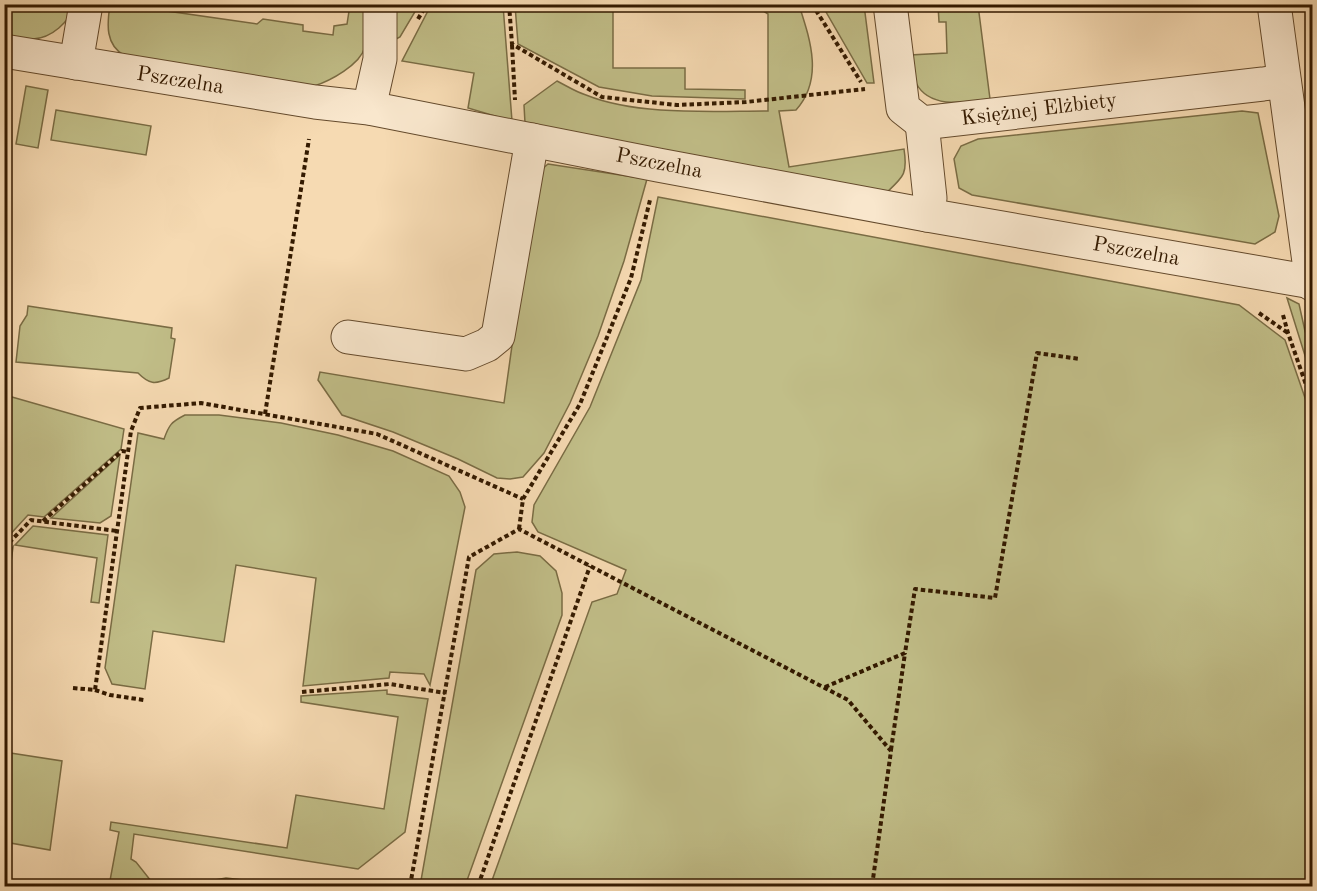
<svg xmlns="http://www.w3.org/2000/svg" width="1317" height="891" viewBox="0 0 1317 891" font-family="'Old Standard TT',serif">
  <style>
    .green { fill: #c1be88; stroke: #7a6c44; stroke-width: 1.5 }
    .lines { fill: none; stroke-linecap: round; stroke-linejoin: round }
    .minor-casing { stroke: #644a2c; stroke-width: 35 }
    .path { stroke: #341a00; stroke-width: 4; stroke-dasharray: 4.5 3; stroke-linecap: butt }
    .minor { stroke: #f9e7cd; stroke-width: 33 }
    .labels { text-anchor: middle; dominant-baseline: central; stroke-width: 4.5; stroke-linejoin: round; paint-order: stroke }
    .street-label { font-size: 21px; fill: #341a00; stroke: #f9e7cd }
  </style>
  <rect width="100%" height="100%" fill="#f6dab2"/>
  <filter id="stains"><feTurbulence type="fractalNoise" baseFrequency=".00333" numOctaves="4"/><feColorMatrix values="0 0 0 0 .2 0 0 0 0 .09 0 0 0 0 .02 0 0 0 .5 -.17"/></filter>
  <radialGradient id="worn" r=".72"><stop offset=".6" stop-color="#630" stop-opacity="0"/><stop offset="1" stop-color="#630" stop-opacity=".3"/></radialGradient>
  <!-- green -->
  <g class="green">
    <path d="M4 5H75C69 22 52 38 33 39 23 39 14 36 5 35Z"/>
    <path d="M110 5H159L160 10 257 24 263 19 303 25V31L333 35 334 26 347 24 350 5H366C366 15 367 39 365 47 360 65 330 81 314 86L125 56C105 45 107 24 110 5Z"/>
    <polygon points="394,5 419,5 400,37 396,39"/>
    <polygon points="431,5 503,5 512,121 468,108 474,73 402,61"/>
    <polygon points="515,5 613,5 613,68 685,68 685,89 745,90 745,99 652,96 599,87 518,44"/>
    <path d="M754 5H799C810 39 824 79 796 110L779 111 789 167 904 149C908 175 903 177 885 194L525 123 524 105 557 81C567 86 576 92 586 95 638 116 712 111 768 111V14Z"/>
    <polygon points="822,5 864,5 874,83 867,83"/>
    <path d="M938 5H978L990 99C967 102 930 110 916 83 912 76 912 64 910 55L947 53 946 22H939Z"/>
    <polygon points="26,86 48,90 38,148 16,144"/>
    <polygon points="56,110 151,126 146,155 51,140"/>
    <polygon points="1242,111 1258,113 1279,216 1275,232 1255,244 972,195 959,188 954,159 961,146 978,139"/>
    <polygon points="548,164 647,179 624,261 598,336 570,403 544,453 523,477 510,479 497,478 458,459 393,432 342,415 318,380 320,372 504,403 535,180 541,170"/>
    <polygon points="658,197 1239,305 1285,340 1312,418 1312,886 490,886 592,602 617,594 626,570 538,532 532,522 534,505 590,407 641,280"/>
    <polygon points="1287,298 1299,304 1305,331 1312,352 1312,378"/>
    <path d="M28 306 172 328 171 338 175 339 169 378C155 385 149 384 138 373L16 362 20 326 27 315Z"/>
    <polygon points="5,395 124,429 121,449 44,517 28,515 5,540"/>
    <path d="M185 415H219L281 423 338 435 393 451 449 476 460 492 465 507 430 685 424 674 390 672 389 678 303 686 316 578 236 565 224 642 153 631 145 689 112 684 105 668 138 433 164 439C169 425 171 422 185 415Z"/>
    <polygon points="120,455 111,516 100,523 51,518"/>
    <polygon points="33,526 108,535 99,603 91,602 97,558 15,545"/>
    <polygon points="13,547 5,610 5,557"/>
    <polygon points="517,552 540,556 556,571 562,593 562,615 465,886 420,886 476,570 494,554"/>
    <polygon points="387,690 387,694 428,699 405,832 358,869 134,834 131,859 136,862 155,886 109,886 119,832 110,830 111,822 287,848 296,795 384,809 398,717 301,702 301,696"/>
    <polygon points="4,752 62,761 50,850 5,842"/>
    <polygon points="226,878 297,886 207,886 215,880"/>
  </g>
  <g class="lines">
    <defs>
      <g id="minor">
        <polyline points="890,4 903,108 922,123 1263,84 1284,81"/>
        <polyline points="1274,4 1312,284"/>
        <polyline points="4,51 315,102 369,108 658,165 927,215 1312,282"/>
        <polyline points="76,63 86,4"/>
        <polyline points="369,108 380,59 380,4"/>
        <polyline points="922,123 930,198 927,215"/>
        <polyline points="348,337 466,354 487,345 498,336 532,140"/>
      </g>
    </defs>
    <!-- minor casing -->
    <use href="#minor" class="minor-casing"/>
    <!-- path -->
    <g class="path">
      <polyline points="509,4 512,44 602,97 677,105 746,102 865,89"/>
      <polyline points="812,4 861,82"/>
      <polyline points="418,19 427,4"/>
      <polyline points="512,45 515,100"/>
      <polyline points="1259,313 1288,333"/>
      <polyline points="1283,315 1288,333 1312,402"/>
      <polyline points="265,414 309,139"/>
      <polyline points="43,521 122,451 128,452"/>
      <polyline points="519,529 523,499 580,404 631,278 650,200"/>
      <polyline points="4,548 31,520 117,531"/>
      <polyline points="825,687 905,653 915,589 995,598 1037,353 1080,359"/>
      <polyline points="73,688 95,690 128,452 131,431 140,408 201,403 377,434 523,499"/>
      <polyline points="95,690 110,695 144,700"/>
      <polyline points="302,692 390,684 445,693"/>
      <polyline points="891,750 905,653"/>
      <polyline points="354,883 373,886"/>
      <polyline points="410,886 469,557 519,529 848,700 891,751 872,886"/>
      <polyline points="478,886 590,566"/>
    </g>
    <!-- minor -->
    <use href="#minor" class="minor"/>
  </g>
  <g class="labels">
    <!-- street labels -->
    <g class="street-label">
      <text transform="translate(180 81) rotate(9)">Pszczelna</text>
      <text transform="translate(1039 110) rotate(-7)">Księżnej Elżbiety</text>
      <text transform="translate(659 164) rotate(11)">Pszczelna</text>
      <text transform="translate(1136 252) rotate(10)">Pszczelna</text>
    </g>
  </g>
  <!-- margin -->
  <rect width="1317" height="891" fill="none" stroke="#f6dab2" stroke-width="24"/>
  <rect x="6" y="6" width="1305" height="879" fill="none" stroke="#341a00" stroke-width="3"/>
  <rect x="12" y="12" width="1293" height="867" fill="none" stroke="#341a00" stroke-width="1.5"/>
  <rect width="100%" height="100%" filter="url(#stains)"/>
  <rect width="100%" height="100%" fill="url(#worn)"/>
</svg>
